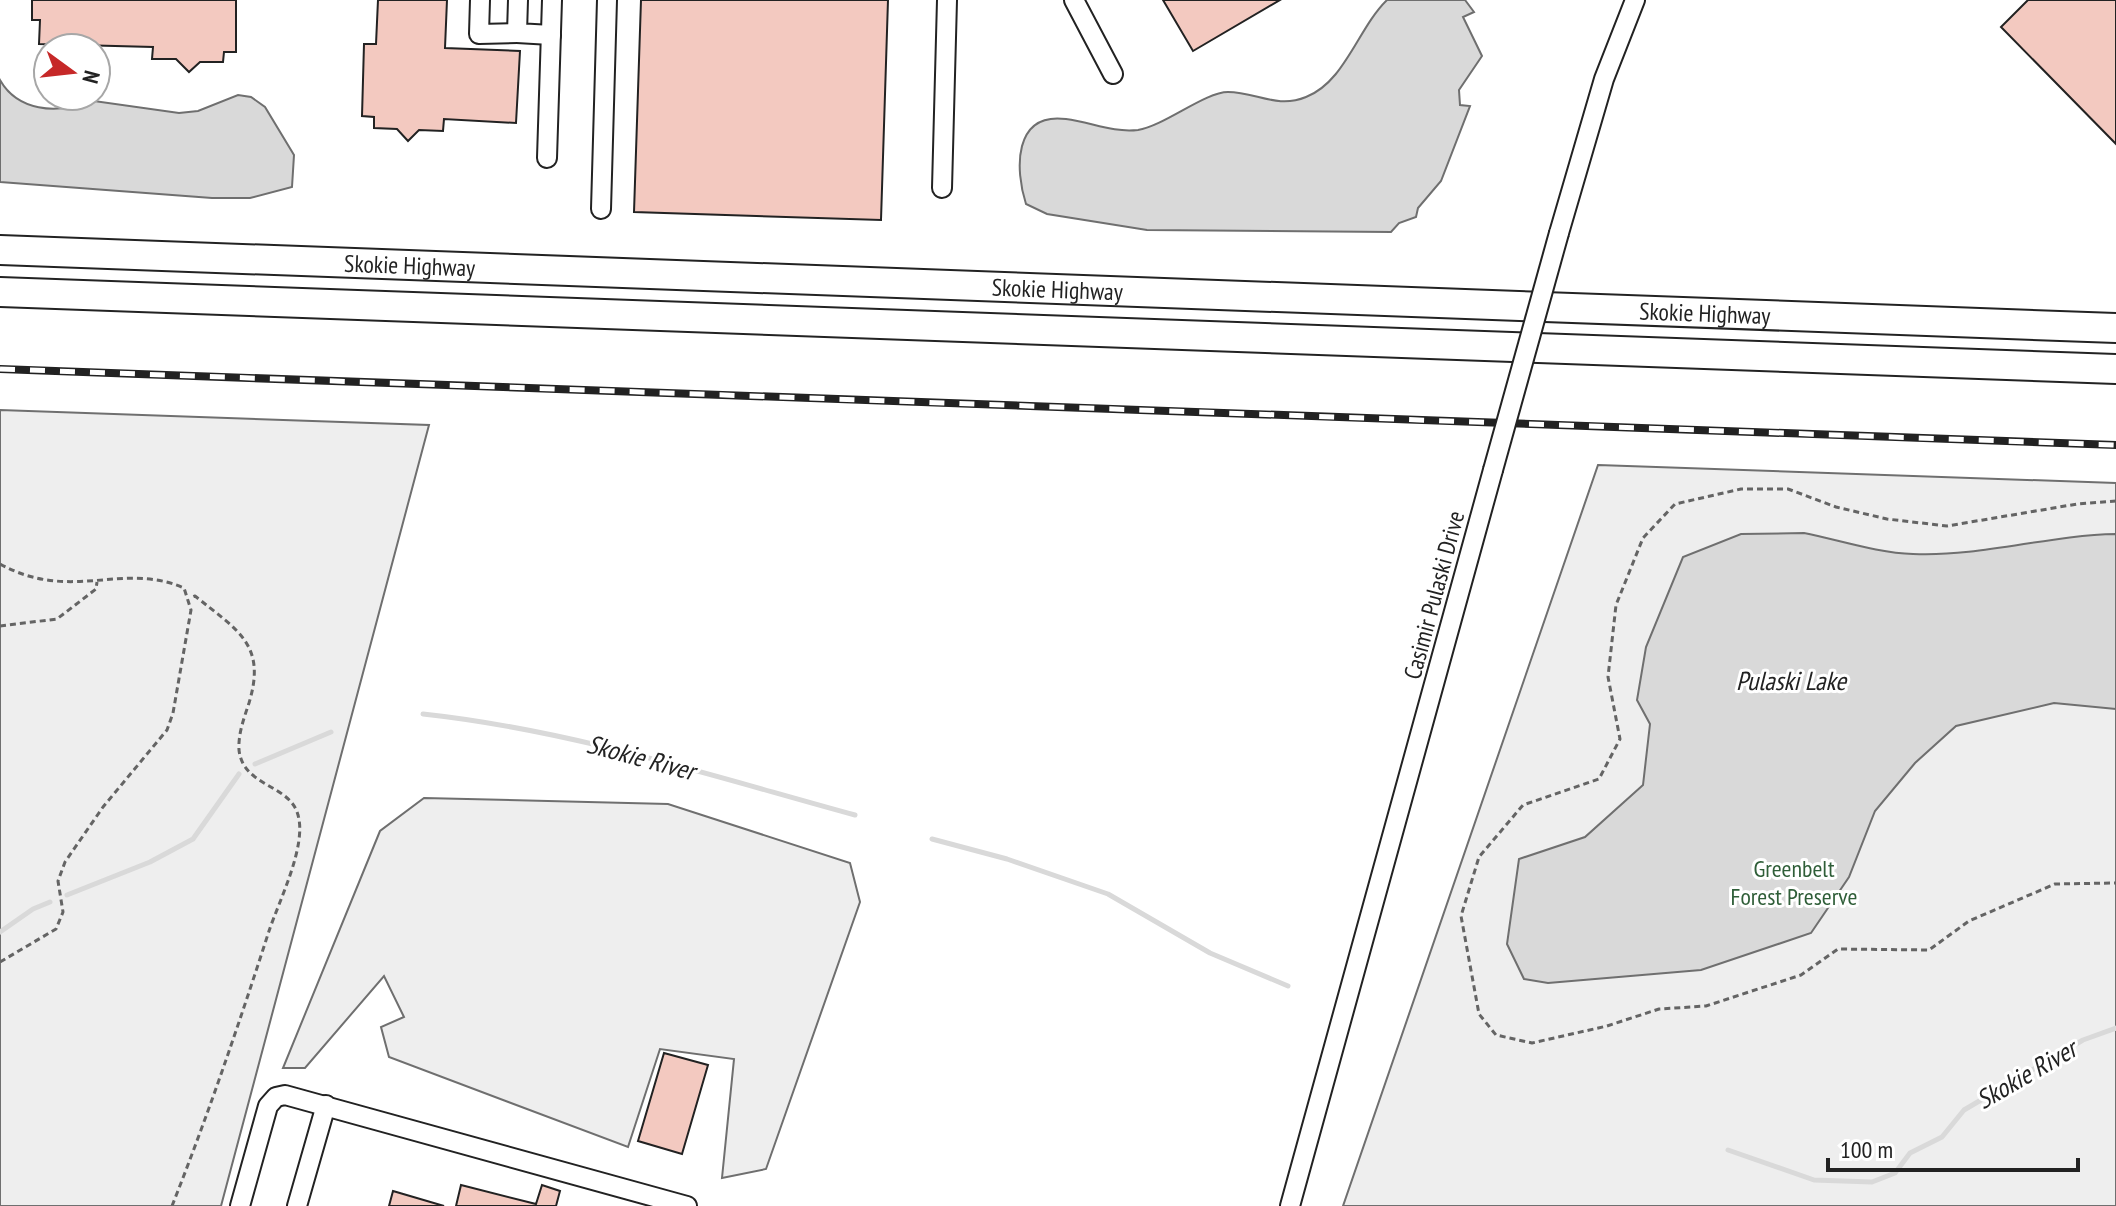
<svg xmlns="http://www.w3.org/2000/svg" width="2116" height="1206" viewBox="0 0 2116 1206" font-family="'PT Sans Narrow',sans-serif">
  <style>
    .green { fill: #eee; stroke: #6f6f6f; stroke-width: 2 }
    .water { fill: #d9d9d9; stroke: #6f6f6f; stroke-width: 2 }
    .lines { fill: none; stroke-linecap: round; stroke-linejoin: round }
    .stream { stroke: #d9d9d9; stroke-width: 5 }
    .building { fill: #f3c9c0; stroke: #222; stroke-width: 2 }
    .minor-casing { stroke: #222; stroke-width: 22 }
    .highway-casing { stroke: #222; stroke-width: 32 }
    .path { stroke: #646464; stroke-width: 3; stroke-dasharray: 6 4; stroke-linecap: butt }
    .minor { stroke: #fff; stroke-width: 18 }
    .highway { stroke: #fff; stroke-width: 28 }
    .rail-casing { stroke: #222; stroke-width: 8 }
    .rail { stroke: #fff; stroke-width: 5; stroke-dasharray: 15; stroke-linecap: butt }
    .minor-bridge-casing { stroke: #222; stroke-width: 22; stroke-linecap: butt }
    .minor-bridge { stroke: #fff; stroke-width: 18 }
    .labels { text-anchor: middle; dominant-baseline: central; stroke-width: 6; stroke-linejoin: round; paint-order: stroke }
    .street-label { font-size: 24px; fill: #222; stroke: #fff }
    .park-label { font-size: 24px; fill: #2f5e38; stroke: #fff }
    .water-label { font-size: 26px; font-style: italic; fill: #222; stroke: #fff }
  </style>
  <rect width="100%" height="100%" fill="#fff"/>
  <!-- green -->
  <g class="green">
    <polygon points="0,410 429,425 221,1206 0,1206"/>
    <polygon points="1598,465 2116,483 2116,1206 1343,1206"/>
    <polygon points="424,798 668,804 850,863 860,902 766,1169 722,1178 734,1059 660,1049 628,1147 389,1057 381,1027 404,1017 384,976 305,1068 283,1068 380,831"/>
  </g>
  <!-- water -->
  <g class="water">
    <path d="M1387 0H1465L1474 12 1463 17 1482 56 1459 90 1460 105 1470 106 1441 181 1418 208 1416 217 1399 223 1391 232 1147 230 1047 214 1026 204C1015 170 1013 112 1066 119 1091 122 1112 133 1138 130 1164 126 1205 92 1228 92 1256 92 1277 109 1306 97 1345 82 1358 28 1387 0Z"/>
    <path d="M0 80C17 110 57 116 87 100L179 113 198 111 238 95 251 97 265 107 294 155 292 187 250 198H212L0 182Z"/>
    <path d="M1804 533C1839 540 1878 553 1913 554 1982 557 2048 535 2116 534V709L2054 703 1956 726 1915 763 1875 811 1849 877 1811 933 1701 970 1548 983 1524 979 1507 944 1519 859 1585 837 1643 785 1650 724 1637 700 1646 647 1683 557 1741 534Z"/>
  </g>
  <g class="lines">
    <!-- stream -->
    <g class="stream">
      <path d="M423 714C571 730 712 776 855 815"/>
      <polyline points="255,764 331,732"/>
      <polyline points="932,839 1007,859 1108,894 1210,953 1288,986"/>
      <polyline points="67,895 150,862 193,839 239,774"/>
      <polyline points="0,932 33,909 50,902"/>
      <polyline points="1728,1150 1814,1180 1872,1182 1895,1173 1910,1153 1942,1137 1964,1110 2083,1040 2116,1028"/>
    </g>
  </g>
  <!-- building -->
  <g class="building">
    <polygon points="32,0 236,0 236,52 224,52 223,62 200,62 189,72 176,59 152,59 153,47 39,44 40,20 32,20"/>
    <polygon points="378,0 447,0 445,48 520,51 516,123 444,119 443,131 419,130 408,141 397,129 374,128 374,117 362,116 364,44 376,44"/>
    <polygon points="641,0 888,0 881,220 634,212"/>
    <polygon points="1163,0 1280,0 1193,51"/>
    <polygon points="2028,0 2116,0 2116,144 2001,27"/>
    <polygon points="664,1053 708,1065 682,1154 638,1141"/>
    <polygon points="461,1185 536,1204 542,1185 560,1191 556,1206 456,1206"/>
    <polygon points="393,1191 444,1206 389,1206"/>
  </g>
  <g class="lines">
    <defs>
      <g id="minor">
        <polyline points="480,0 479,34 517,33"/>
        <polyline points="518,0 517,33 551,35"/>
        <polyline points="1074,0 1113,74"/>
        <polyline points="547,158 552,0"/>
        <polyline points="942,188 947,0"/>
        <polyline points="601,209 607,0"/>
        <polyline points="1559,233 1604,79 1635,0"/>
        <polyline points="240,1206 268,1106 276,1097 285,1095 687,1206"/>
        <polyline points="297,1206 326,1105"/>
        <polyline points="1290,1206 1493,470"/>
      </g>
      <g id="highway">
        <path id="s1" d="M0 250 2116 328"/>
        <polyline points="0,292 2116,369"/>
      </g>
    </defs>
    <!-- minor casing -->
    <use href="#minor" class="minor-casing"/>
    <!-- highway casing -->
    <use href="#highway" class="highway-casing"/>
    <!-- path -->
    <g class="path">
      <polyline points="2116,501 2077,504 1947,526 1887,519 1836,507 1788,489 1741,489 1675,504 1643,538 1616,605 1608,677 1620,739 1599,779 1523,805 1479,857 1461,916 1479,1014 1496,1035 1532,1043 1607,1026 1659,1009 1706,1006 1801,975 1838,949 1929,950 1969,921 2055,884 2116,883"/>
      <path d="M0 564C71 603 122 561 184 588L191 610 173 713 167 730 103 807 65 862 58 881 63 912 56 929 0 962"/>
      <polyline points="0,626 57,619 96,589 97,582"/>
      <path d="M172 1206C208 1115 239 1024 269 931 279 901 307 846 298 815 290 784 243 787 239 750 238 734 244 718 249 703 267 644 237 630 195 596L190 598"/>
    </g>
    <!-- minor -->
    <use href="#minor" class="minor"/>
    <!-- highway -->
    <use href="#highway" class="highway"/>
    <defs>
      <polyline id="rail" points="0,369 2116,445"/>
    </defs>
    <!-- rail casing -->
    <use href="#rail" class="rail-casing"/>
    <!-- rail -->
    <use href="#rail" class="rail"/>
    <defs>
      <polyline id="minor-bridge" points="1493,470 1559,233"/>
    </defs>
    <!-- minor-bridge casing -->
    <use href="#minor-bridge" class="minor-bridge-casing"/>
    <!-- minor-bridge -->
    <use href="#minor-bridge" class="minor-bridge"/>
  </g>
  <g class="labels">
    <!-- street labels -->
    <g class="street-label">
      <text stroke="none"><textPath href="#s1" startOffset="410">Skokie Highway</textPath></text>
      <text stroke="none"><textPath href="#s1" startOffset="1058">Skokie Highway</textPath></text>
      <text stroke="none"><textPath href="#s1" startOffset="1706">Skokie Highway</textPath></text>
      <text transform="translate(1434 595) rotate(-75)">Casimir Pulaski Drive</text>
    </g>
    <!-- park labels -->
    <g class="park-label">
      <text x="1794" y="868">Greenbelt<tspan x="1794" dy="28">Forest Preserve</tspan></text>
    </g>
    <!-- water labels -->
    <g class="water-label">
      <text x="1791" y="680">Pulaski Lake</text>
      <text transform="translate(641 757) rotate(15)">Skokie River</text>
      <text transform="translate(2026 1074) rotate(-30)">Skokie River</text>
    </g>
  </g>
  <!-- north arrow -->
  <g transform="translate(72 72) rotate(105)"><circle r="38" fill="#ffffff" stroke="#a7a7a7" stroke-width="2"/>
  <path d="M0-6L14 30L0 20L-14 30Z" fill="#c62828"/>
  <text y="-12" font-size="22" font-weight="bold" text-anchor="middle" fill="#222222">N</text>
  </g>
  <!-- scale -->
  <path d="M1828 1158v12h250v-12" fill="none" stroke="#222222" stroke-width="4"/>
  <text x="1840" y="1158" font-size="24" fill="#222222" stroke="#ffffff" stroke-width="6" paint-order="stroke">100 m</text>
</svg>
